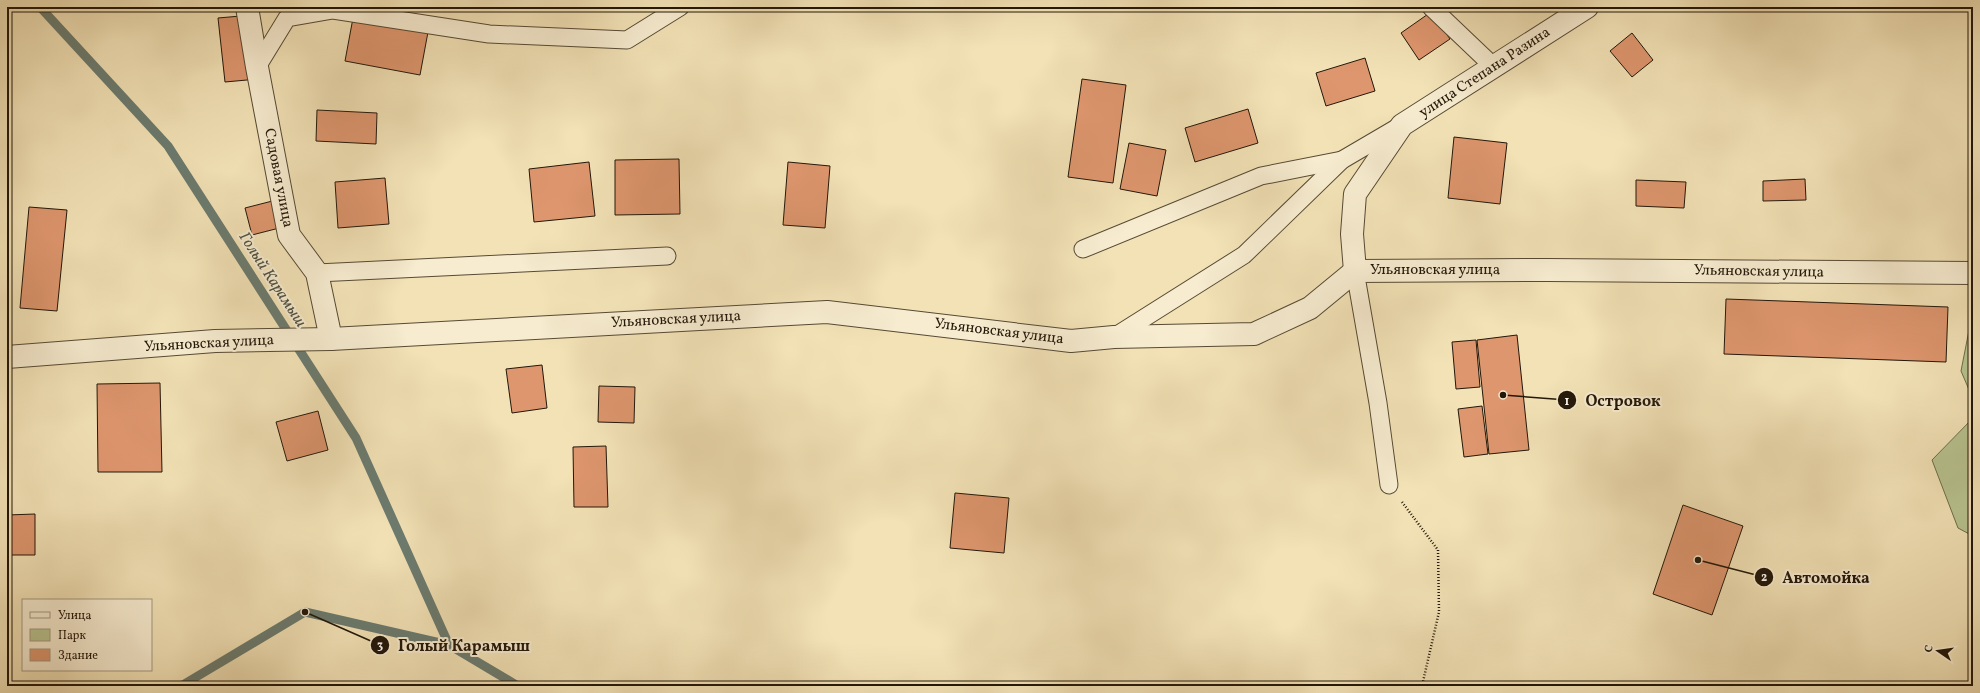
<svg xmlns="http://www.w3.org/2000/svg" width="1980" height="693" viewBox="0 0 1980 693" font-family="Vollkorn,serif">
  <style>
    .green { fill: #b8c490; stroke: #6d6e4c }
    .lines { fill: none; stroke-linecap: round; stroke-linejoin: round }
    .stream { stroke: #6b7b6f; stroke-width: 9 }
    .building { fill: #de966e; stroke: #221709 }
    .service-casing { stroke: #564a34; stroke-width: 19 }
    .minor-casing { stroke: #564a34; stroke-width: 24 }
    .tertiary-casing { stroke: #564a34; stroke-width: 24 }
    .path { stroke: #221709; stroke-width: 2.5; stroke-dasharray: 1 2; stroke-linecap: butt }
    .service { stroke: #f7ecd0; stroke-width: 17 }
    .minor { stroke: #f7ecd0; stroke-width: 22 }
    .tertiary { stroke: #f7ecd0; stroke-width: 22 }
    .labels { text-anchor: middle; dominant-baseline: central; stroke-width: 4; stroke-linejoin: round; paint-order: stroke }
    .street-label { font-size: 15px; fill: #221709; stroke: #f7ecd0 }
    .water-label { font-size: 16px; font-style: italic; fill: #4d5144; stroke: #f7ecd0 }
    .leader { fill: none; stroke: #221709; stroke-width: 1.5 }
    .callout-dot { fill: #221709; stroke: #f7ecd0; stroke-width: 1.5 }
    .mark-label { font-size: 12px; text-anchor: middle; font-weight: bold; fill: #fff }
    .callout-label { font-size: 16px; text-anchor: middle; font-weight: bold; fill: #221709; stroke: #f7ecd0; stroke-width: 4; stroke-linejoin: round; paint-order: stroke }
  </style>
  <rect width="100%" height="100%" fill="#f2e2b6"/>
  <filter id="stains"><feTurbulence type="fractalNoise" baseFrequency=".005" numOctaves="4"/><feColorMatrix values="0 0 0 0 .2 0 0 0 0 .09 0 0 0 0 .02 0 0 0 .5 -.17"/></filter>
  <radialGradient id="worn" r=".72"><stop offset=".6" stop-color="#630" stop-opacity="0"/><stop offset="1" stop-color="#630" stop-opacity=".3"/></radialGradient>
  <!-- green -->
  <g class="green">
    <polygon points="1973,310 1973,399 1961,371"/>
    <polygon points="1973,418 1973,536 1958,528 1932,460"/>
  </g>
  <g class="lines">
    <!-- stream -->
    <g class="stream">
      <polyline points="40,7 168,146 356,438 449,645"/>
      <polyline points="181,686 305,612 449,645 518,686"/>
    </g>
  </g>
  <!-- building -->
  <g class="building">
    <polygon points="1431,12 1450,39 1419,60 1401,33"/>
    <polygon points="252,15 258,79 225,82 218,18"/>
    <polygon points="353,18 428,32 420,75 345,61"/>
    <polygon points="1632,33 1653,60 1632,77 1610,51"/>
    <polygon points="1365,58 1375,91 1326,106 1316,73"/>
    <polygon points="1082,79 1126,85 1113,183 1068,177"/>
    <polygon points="1248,109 1258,143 1195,162 1185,128"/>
    <polygon points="317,110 377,113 376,144 316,141"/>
    <polygon points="1454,137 1507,143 1500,204 1448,198"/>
    <polygon points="1129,143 1166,150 1157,196 1120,189"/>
    <polygon points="679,159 680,214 615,215 615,160"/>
    <polygon points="589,162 595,216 534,222 529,169"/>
    <polygon points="788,162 830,166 825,228 783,225"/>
    <polygon points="385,178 389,224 338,228 335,182"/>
    <polygon points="1805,179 1806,200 1763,201 1763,181"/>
    <polygon points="1636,180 1686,182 1684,208 1636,206"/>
    <polygon points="288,197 295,224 252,235 245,208"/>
    <polygon points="29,207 67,210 57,311 20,308"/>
    <polygon points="1726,299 1948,307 1946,362 1724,354"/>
    <polygon points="1517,335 1529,450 1489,454 1477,340"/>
    <polygon points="1476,340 1480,387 1456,389 1452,342"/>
    <polygon points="542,365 547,408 512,413 506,369"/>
    <polygon points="160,383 162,472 98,472 97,384"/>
    <polygon points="599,386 635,387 634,423 598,422"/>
    <polygon points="1482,406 1488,454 1464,457 1458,409"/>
    <polygon points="318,411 328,450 287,461 276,422"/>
    <polygon points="606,446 608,507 574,507 573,447"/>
    <polygon points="955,493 1009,498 1004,553 950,548"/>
    <polygon points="1683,505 1743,526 1712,615 1653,594"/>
    <polygon points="35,514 35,555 7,555 7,515"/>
  </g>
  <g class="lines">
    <defs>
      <g id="service">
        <polyline points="1431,7 1494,67"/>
        <polyline points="257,67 287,18 333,10 489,34 627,40 680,7"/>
        <polyline points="1083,249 1261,176 1342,160"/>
        <polyline points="1355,271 1378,403 1389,485"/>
        <polyline points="317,273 667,256"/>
        <polyline points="1114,337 1244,255 1342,160 1400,126"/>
      </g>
      <polyline id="minor" points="247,7 257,67 289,235 317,273 331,339"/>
      <g id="tertiary">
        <polyline points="1355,271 1352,234 1355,194 1402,125 1587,7"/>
        <polyline points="7,357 215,341 331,339 827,312 1071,341 1114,337 1254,334 1310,308 1355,271 1548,270 1973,273"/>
      </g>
    </defs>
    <!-- service casing -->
    <use href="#service" class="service-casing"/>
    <!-- minor casing -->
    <use href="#minor" class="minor-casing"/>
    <!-- tertiary casing -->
    <use href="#tertiary" class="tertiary-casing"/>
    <!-- path -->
    <polyline class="path" points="1402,502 1438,550 1439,612 1422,686"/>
    <!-- service -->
    <use href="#service" class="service"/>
    <!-- minor -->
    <use href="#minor" class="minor"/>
    <!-- tertiary -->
    <use href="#tertiary" class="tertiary"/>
  </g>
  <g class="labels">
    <!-- street labels -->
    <g class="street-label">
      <text transform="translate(1485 73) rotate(-33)">улица Степана Разина</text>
      <text transform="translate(278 178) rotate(79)">Садовая улица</text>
      <text x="1435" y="270">Ульяновская улица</text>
      <text transform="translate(1759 272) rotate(1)">Ульяновская улица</text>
      <text transform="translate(676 320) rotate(-3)">Ульяновская улица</text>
      <text transform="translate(999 332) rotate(7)">Ульяновская улица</text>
      <text transform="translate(209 344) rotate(-3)">Ульяновская улица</text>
    </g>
    <!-- water labels -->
    <g class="water-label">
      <text transform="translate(272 280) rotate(57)">Голый Карамыш</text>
    </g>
  </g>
  <!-- callouts -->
  <path class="leader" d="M1503 395L1567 400M1698 560L1764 577M305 612L380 645"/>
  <g class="callout-dot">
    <circle cx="1503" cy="395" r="4"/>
    <circle cx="1698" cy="560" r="4"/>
    <circle cx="305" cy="612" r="4"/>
    <circle cx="1567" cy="400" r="10"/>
    <circle cx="1764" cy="577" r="10"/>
    <circle cx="380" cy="645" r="10"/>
  </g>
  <g class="mark-label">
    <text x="1567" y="405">1</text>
    <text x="1764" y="581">2</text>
    <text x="380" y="649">3</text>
  </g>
  <g class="callout-label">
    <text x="1623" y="406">Островок</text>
    <text x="1826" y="583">Автомойка</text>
    <text x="464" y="651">Голый Карамыш</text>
  </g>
  <!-- margin -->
  <rect width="1980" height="693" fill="none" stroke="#f2e2b6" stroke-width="24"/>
  <rect x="8" y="8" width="1964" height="677" fill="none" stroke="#221709" stroke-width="2"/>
  <rect x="12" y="12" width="1956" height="669" fill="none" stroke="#221709"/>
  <!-- legend -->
  <rect x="22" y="599" width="130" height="72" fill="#f7ecd0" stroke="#a29780"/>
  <rect x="30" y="612" width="20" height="6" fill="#f7ecd0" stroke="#a29780"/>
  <text x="58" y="619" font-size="12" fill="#221709">Улица</text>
  <rect x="30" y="629" width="20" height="12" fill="#b8c490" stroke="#a29780"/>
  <text x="58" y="639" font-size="12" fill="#221709">Парк</text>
  <rect x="30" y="649" width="20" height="12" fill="#de966e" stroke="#a29780"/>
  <text x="58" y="659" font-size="12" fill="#221709">Здание</text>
  <!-- north arrow -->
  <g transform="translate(1938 651) rotate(283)" stroke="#f7ecd0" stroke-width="3" paint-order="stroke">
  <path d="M0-3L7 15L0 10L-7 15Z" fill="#221709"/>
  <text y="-6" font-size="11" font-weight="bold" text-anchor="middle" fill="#221709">С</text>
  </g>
  <rect width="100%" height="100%" filter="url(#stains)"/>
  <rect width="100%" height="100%" fill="url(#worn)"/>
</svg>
